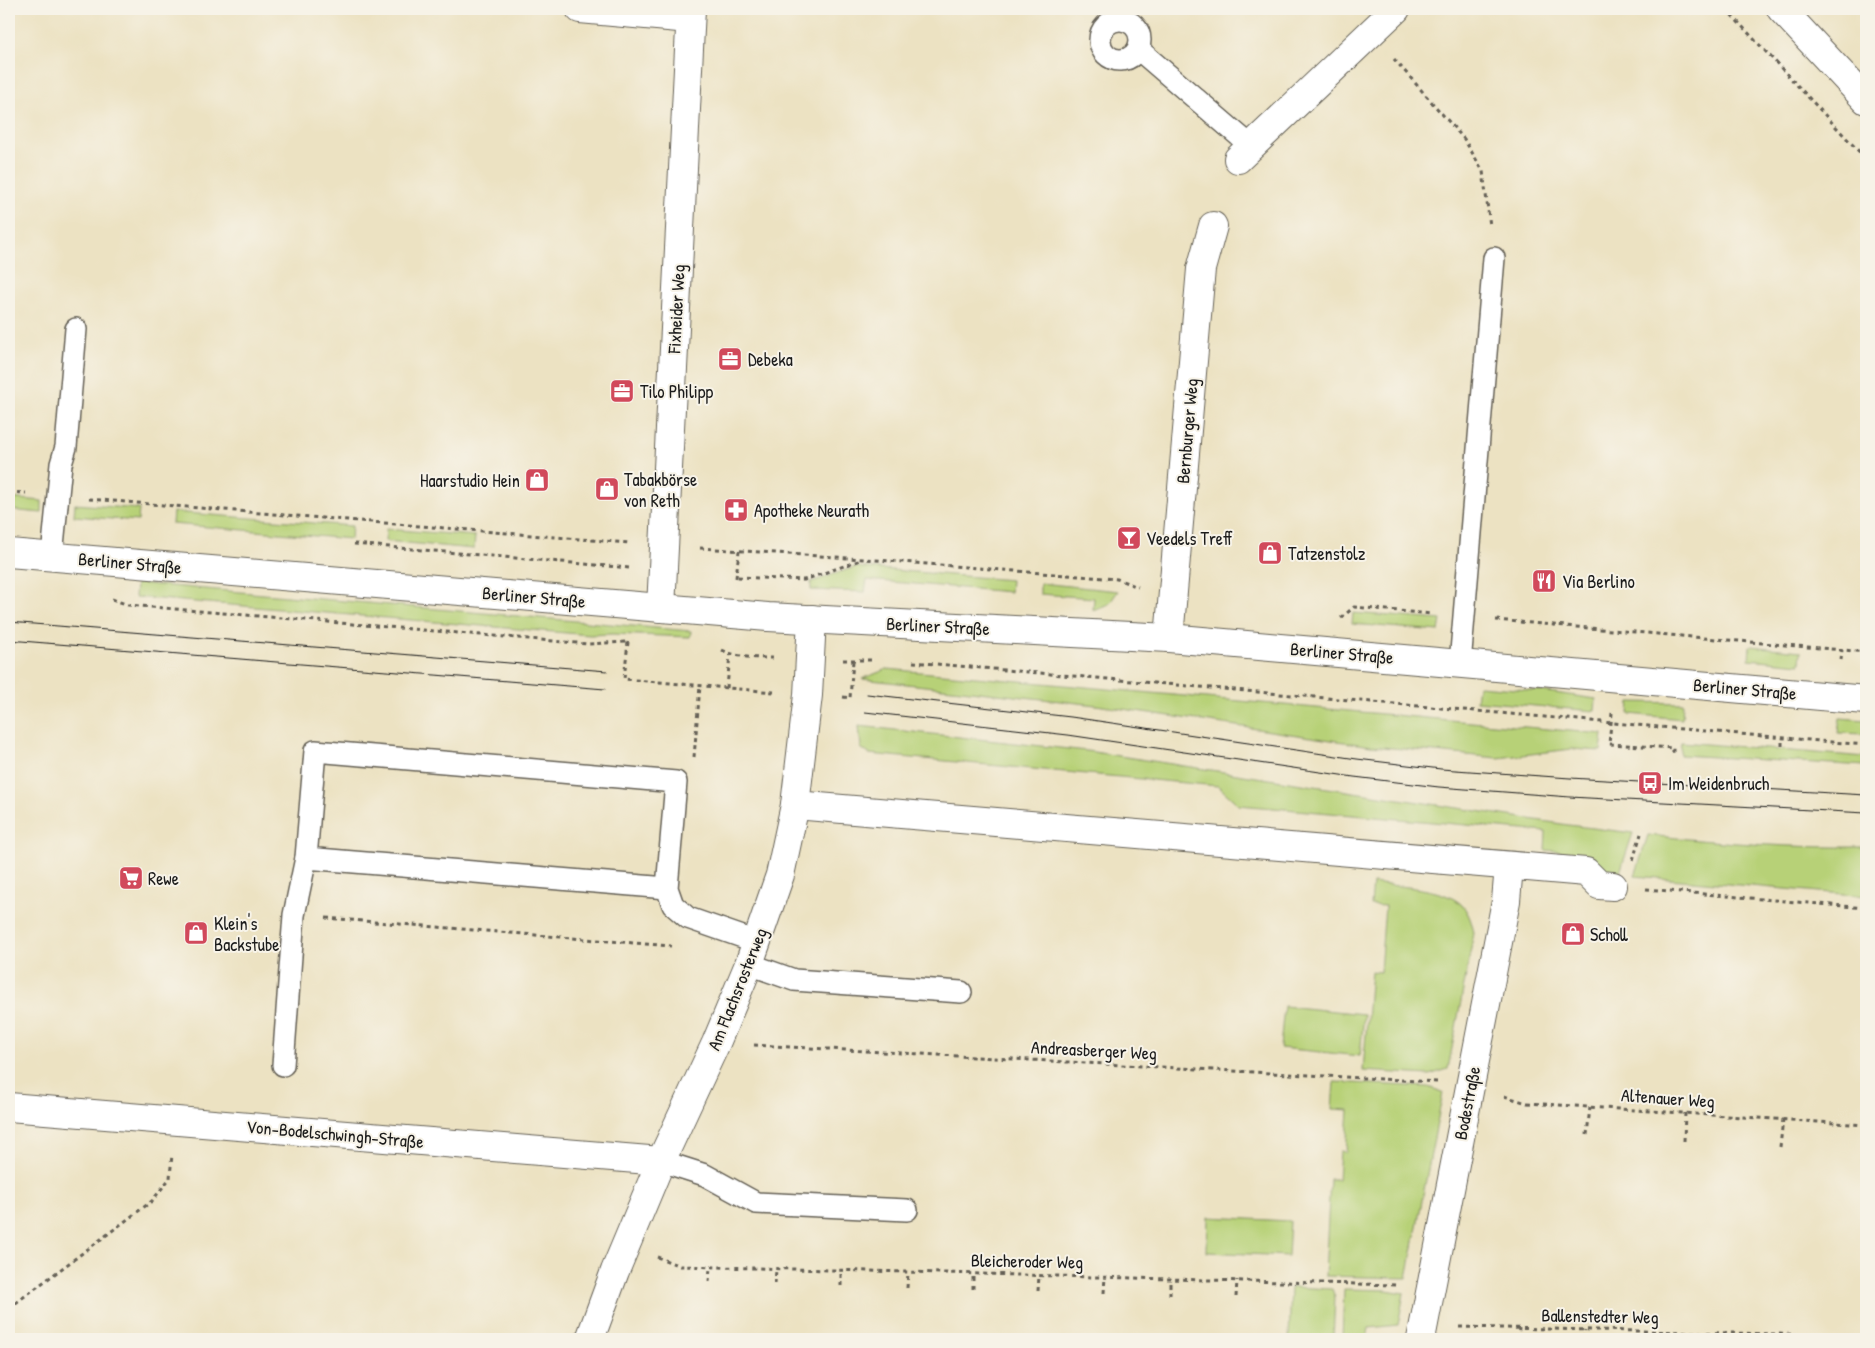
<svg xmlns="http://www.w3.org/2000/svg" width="1875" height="1348" viewBox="0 0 1875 1348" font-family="'Patrick Hand',sans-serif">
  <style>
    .green { fill: #b7d177; stroke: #6a764a }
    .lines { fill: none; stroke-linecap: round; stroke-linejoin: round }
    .lane-casing { stroke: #656156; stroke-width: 24 }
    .street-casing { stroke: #656156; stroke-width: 30 }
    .secondary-casing { stroke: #656156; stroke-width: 30 }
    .path { stroke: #656156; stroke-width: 3; stroke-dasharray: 4 4; stroke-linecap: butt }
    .lane { stroke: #fff; stroke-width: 21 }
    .street { stroke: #fff; stroke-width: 28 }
    .secondary { stroke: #fff; stroke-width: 28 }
    .tram { stroke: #1c1c1c; stroke-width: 1 }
    .labels { text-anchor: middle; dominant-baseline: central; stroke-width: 4; stroke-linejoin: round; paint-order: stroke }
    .street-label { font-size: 18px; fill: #1c1c1c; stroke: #f7f3e8 }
    .poi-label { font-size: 18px; fill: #1c1c1c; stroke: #f7f3e8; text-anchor: start }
  </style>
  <rect width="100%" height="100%" fill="#f7f3e8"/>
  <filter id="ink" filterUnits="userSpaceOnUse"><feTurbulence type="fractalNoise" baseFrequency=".02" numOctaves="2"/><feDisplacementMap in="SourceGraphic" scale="10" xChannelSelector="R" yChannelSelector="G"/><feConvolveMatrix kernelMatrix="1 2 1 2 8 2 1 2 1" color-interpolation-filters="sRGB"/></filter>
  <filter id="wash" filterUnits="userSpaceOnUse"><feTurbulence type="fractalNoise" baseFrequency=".0096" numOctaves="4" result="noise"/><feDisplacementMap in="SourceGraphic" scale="20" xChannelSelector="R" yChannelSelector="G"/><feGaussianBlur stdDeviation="1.12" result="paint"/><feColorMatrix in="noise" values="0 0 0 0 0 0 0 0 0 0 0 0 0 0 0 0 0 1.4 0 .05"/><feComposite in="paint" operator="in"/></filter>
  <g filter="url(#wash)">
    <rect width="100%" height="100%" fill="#ece2c2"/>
    <!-- green -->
    <g class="green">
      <polygon points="9,498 42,501 42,513 9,510"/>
      <polygon points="75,504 139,509 138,521 74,516"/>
      <polygon points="173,512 352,526 351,539 172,524"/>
      <polygon points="386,529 475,536 474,549 385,541"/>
      <polygon points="855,567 1011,580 1010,592 867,580 865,592 811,590 811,582"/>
      <polygon points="136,583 691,631 690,637 612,634 590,635 135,597"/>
      <polygon points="1040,583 1118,591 1109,604 1093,610 1094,598 1040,594"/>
      <polygon points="1353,613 1441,620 1439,631 1352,624"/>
      <polygon points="1750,646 1801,651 1800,664 1749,659"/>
      <polygon points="887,669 1603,734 1601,751 1572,749 1498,758 1371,746 1096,705 862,679"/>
      <polygon points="1478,686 1541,691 1596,699 1595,711 1476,701"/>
      <polygon points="1630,702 1683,703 1682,719 1629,714"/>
      <polygon points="1840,718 1866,720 1866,734 1838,733"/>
      <polygon points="859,726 1087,751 1568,825 1633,833 1619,875 1608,874 1588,854 1545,850 1546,832 1239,805 1218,786 869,754 861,748"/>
      <polygon points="1681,742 1866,757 1866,766 1680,755"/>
      <path d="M1648 835C1721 843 1793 848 1866 847V896L1635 876Z"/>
      <path d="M1373 883C1397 887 1444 887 1462 905 1469 913 1472 923 1474 933L1448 1069 1429 1075 1363 1071 1371 971 1380 972 1385 906 1371 905Z"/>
      <polygon points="1284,1006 1364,1014 1360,1056 1280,1048"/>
      <polygon points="1334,1082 1428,1087 1443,1092 1407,1278 1325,1276 1330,1179 1338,1179 1340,1151 1346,1152 1349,1110 1332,1109"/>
      <polygon points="1208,1217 1290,1221 1288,1256 1207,1252"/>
      <polygon points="1291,1287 1332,1289 1335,1297 1333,1339 1289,1339"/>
      <polygon points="1344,1289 1386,1290 1404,1293 1398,1325 1369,1328 1367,1339 1342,1339"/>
    </g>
  </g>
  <g filter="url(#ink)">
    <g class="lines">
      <defs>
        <g id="lane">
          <circle cx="1120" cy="40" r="20"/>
          <polyline points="1138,49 1252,147"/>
          <polyline points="52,556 61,464 66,447 76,329"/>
          <polyline points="1460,664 1494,258"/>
          <polyline points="667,888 306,858 315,751 676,782 667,888 673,905 688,918 757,942"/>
          <polyline points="749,964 794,980 961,992"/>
          <polyline points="283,1065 294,915 306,858"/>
          <polyline points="661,1161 705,1175 756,1203 907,1210"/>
        </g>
        <g id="street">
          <polyline points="580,9 690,19"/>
          <polyline points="1238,159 1396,9"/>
          <polyline points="661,608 691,9"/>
          <polyline points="1169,638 1201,269 1213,226"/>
          <polyline points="795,805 1586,872 1599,885 1613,886"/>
          <polyline points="9,1107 661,1161"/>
          <polyline points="590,1339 615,1271 661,1161 716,1043 749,964 780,875 795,805 808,695 812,619"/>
          <polyline points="1421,1339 1506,901 1509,866"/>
        </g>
        <g id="secondary">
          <polyline points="1781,9 1866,100"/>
          <polyline points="9,553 768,617 1169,638 1866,700"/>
        </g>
      </defs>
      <!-- lane casing -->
      <use href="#lane" class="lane-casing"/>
      <!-- street casing -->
      <use href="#street" class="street-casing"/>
      <!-- secondary casing -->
      <use href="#secondary" class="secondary-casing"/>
      <!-- path -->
      <g class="path">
        <polyline points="1726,9 1866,159"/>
        <polyline points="1394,59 1464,139 1483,171 1490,226"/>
        <polyline points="9,492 26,493"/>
        <polyline points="89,499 629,543"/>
        <polyline points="354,544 630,568"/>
        <polyline points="700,548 864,559 1117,579 1138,587"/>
        <polyline points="738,577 804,580 861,560"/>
        <polyline points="736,578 739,551"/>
        <polyline points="112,599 128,605 588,644 625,642"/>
        <polyline points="1341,618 1354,607 1432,614"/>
        <polyline points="1496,620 1866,652"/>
        <polyline points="628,642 624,679 774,692"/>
        <path d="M722 650C738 658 757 658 774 658"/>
        <polyline points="843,660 874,660"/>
        <polyline points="1841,660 1842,650"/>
        <polyline points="913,662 1866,745"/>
        <polyline points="727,688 730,654"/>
        <polyline points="843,697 850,698 853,661"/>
        <polyline points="1612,713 1609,744 1673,748 1673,754"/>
        <polyline points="1782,746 1782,738"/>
        <polyline points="694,757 700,686"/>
        <polyline points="1633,860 1641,834"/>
        <polyline points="1646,889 1866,908"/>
        <polyline points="326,918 671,946"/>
        <polyline points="754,1045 1437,1082"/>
        <polyline points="1504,1096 1527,1103 1866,1125"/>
        <polyline points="1587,1135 1590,1107"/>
        <polyline points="1684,1141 1685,1113"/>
        <polyline points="1780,1147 1783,1119"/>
        <polyline points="657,1257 680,1266 1396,1285"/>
        <polyline points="709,1282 710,1267"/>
        <polyline points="775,1284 776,1269"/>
        <polyline points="841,1286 841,1270"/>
        <polyline points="907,1288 908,1272"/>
        <polyline points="973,1289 973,1273"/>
        <polyline points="1038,1291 1039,1275"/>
        <polyline points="1104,1293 1105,1276"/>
        <polyline points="1170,1295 1170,1278"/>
        <polyline points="1236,1297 1237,1280"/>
        <polyline points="9,1308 152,1201 170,1178 172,1154"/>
        <polyline points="1459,1327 1866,1336"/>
        <polyline points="1518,1339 1519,1328"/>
        <polyline points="1584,1339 1585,1330"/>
        <polyline points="1650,1339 1650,1331"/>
      </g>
      <!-- lane -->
      <use href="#lane" class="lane"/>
      <!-- street -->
      <use href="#street" class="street"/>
      <!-- secondary -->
      <use href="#secondary" class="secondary"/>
      <!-- tram -->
      <g class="tram">
        <polyline points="9,622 607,671"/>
        <polyline points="9,640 605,689"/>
        <polyline points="867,694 1071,717 1357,759 1441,769 1570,778 1866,795"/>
        <polyline points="865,712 1068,735 1354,777 1439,787 1570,797 1866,813"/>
      </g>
    </g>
  </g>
  <!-- icons -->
  <defs>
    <symbol id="office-square" viewBox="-11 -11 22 22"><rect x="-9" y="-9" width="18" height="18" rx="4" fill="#d1495b" stroke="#f7f3e8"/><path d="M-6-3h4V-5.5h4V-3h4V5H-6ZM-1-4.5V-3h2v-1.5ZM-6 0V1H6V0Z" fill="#fff"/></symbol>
    <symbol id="shop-square" viewBox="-11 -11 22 22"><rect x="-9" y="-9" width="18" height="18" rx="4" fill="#d1495b" stroke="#f7f3e8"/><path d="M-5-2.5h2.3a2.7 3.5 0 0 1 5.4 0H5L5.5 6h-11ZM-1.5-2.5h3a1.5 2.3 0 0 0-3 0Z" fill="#fff"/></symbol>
    <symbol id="pharmacy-square" viewBox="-11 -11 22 22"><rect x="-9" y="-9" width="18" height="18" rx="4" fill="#d1495b" stroke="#f7f3e8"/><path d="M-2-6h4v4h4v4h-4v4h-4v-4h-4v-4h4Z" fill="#fff"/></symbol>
    <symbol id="bar-square" viewBox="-11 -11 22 22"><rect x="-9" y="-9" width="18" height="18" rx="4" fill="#d1495b" stroke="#f7f3e8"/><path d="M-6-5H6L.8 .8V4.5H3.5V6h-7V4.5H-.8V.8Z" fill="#fff"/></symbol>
    <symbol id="restaurant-square" viewBox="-11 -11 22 22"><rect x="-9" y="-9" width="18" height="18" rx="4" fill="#d1495b" stroke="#f7f3e8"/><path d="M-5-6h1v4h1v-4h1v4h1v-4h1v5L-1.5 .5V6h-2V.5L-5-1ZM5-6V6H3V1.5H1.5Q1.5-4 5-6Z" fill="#fff"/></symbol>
    <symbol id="bus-square" viewBox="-11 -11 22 22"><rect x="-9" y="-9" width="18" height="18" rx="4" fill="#d1495b" stroke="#f7f3e8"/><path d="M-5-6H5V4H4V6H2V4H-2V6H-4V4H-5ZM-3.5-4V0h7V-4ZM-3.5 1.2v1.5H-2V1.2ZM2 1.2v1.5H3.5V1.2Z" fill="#fff"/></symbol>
    <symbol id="supermarket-square" viewBox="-11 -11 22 22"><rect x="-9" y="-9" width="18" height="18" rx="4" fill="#d1495b" stroke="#f7f3e8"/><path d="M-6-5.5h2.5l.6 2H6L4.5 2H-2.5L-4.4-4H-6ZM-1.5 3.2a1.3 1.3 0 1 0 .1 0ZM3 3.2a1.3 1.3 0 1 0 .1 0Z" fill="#fff"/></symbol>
  </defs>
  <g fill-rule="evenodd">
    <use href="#office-square" x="716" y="345" width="28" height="28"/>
    <use href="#office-square" x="608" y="377" width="28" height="28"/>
    <use href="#shop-square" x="523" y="466" width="28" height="28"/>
    <use href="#shop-square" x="593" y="475" width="28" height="28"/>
    <use href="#pharmacy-square" x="722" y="496" width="28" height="28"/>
    <use href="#bar-square" x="1115" y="524" width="28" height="28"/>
    <use href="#shop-square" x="1256" y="539" width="28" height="28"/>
    <use href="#restaurant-square" x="1530" y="567" width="28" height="28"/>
    <use href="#bus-square" x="1636" y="769" width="28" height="28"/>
    <use href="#supermarket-square" x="117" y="864" width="28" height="28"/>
    <use href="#shop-square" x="182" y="919" width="28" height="28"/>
    <use href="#shop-square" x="1559" y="920" width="28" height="28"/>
  </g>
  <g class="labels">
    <!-- street labels -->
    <g class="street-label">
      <text transform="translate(676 309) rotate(-87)">Fixheider Weg</text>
      <text transform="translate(1187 431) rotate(-85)">Bernburger Weg</text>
      <text transform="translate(130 563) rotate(5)">Berliner Straße</text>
      <text transform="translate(534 597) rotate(5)">Berliner Straße</text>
      <text transform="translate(938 626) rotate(3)">Berliner Straße</text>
      <text transform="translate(1342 653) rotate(5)">Berliner Straße</text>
      <text transform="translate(1745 689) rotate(5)">Berliner Straße</text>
      <text transform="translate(737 989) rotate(-68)">Am Flachsrosterweg</text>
      <text transform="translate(1094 1050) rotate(3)">Andreasberger Weg</text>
      <text transform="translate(1668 1098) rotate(4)">Altenauer Weg</text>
      <text transform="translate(1467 1103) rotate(-79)">Bodestraße</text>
      <text transform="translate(335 1134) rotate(5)">Von-Bodelschwingh-Straße</text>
      <text transform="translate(1027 1261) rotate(1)">Bleicheroder Weg</text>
      <text transform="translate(1600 1316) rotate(1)">Ballenstedter Weg</text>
    </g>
    <!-- poi labels -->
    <g class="poi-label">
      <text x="748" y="359">Debeka</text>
      <text x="640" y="391">Tilo Philipp</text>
      <text x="624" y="479">Tabakbörse<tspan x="624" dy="21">von Reth</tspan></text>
      <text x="520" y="480" text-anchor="end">Haarstudio Hein</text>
      <text x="754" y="510">Apotheke Neurath</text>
      <text x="1146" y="538">Veedels Treff</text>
      <text x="1288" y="553">Tatzenstolz</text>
      <text x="1562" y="581">Via Berlino</text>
      <text x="1668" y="783">Im Weidenbruch</text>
      <text x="148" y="878">Rewe</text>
      <text x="214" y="923">Klein's<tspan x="214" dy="21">Backstube</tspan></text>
      <text x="1590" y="934">Scholl</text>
    </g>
  </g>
  <!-- margin -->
  <rect width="1875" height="1348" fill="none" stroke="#f7f3e8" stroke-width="30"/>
</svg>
